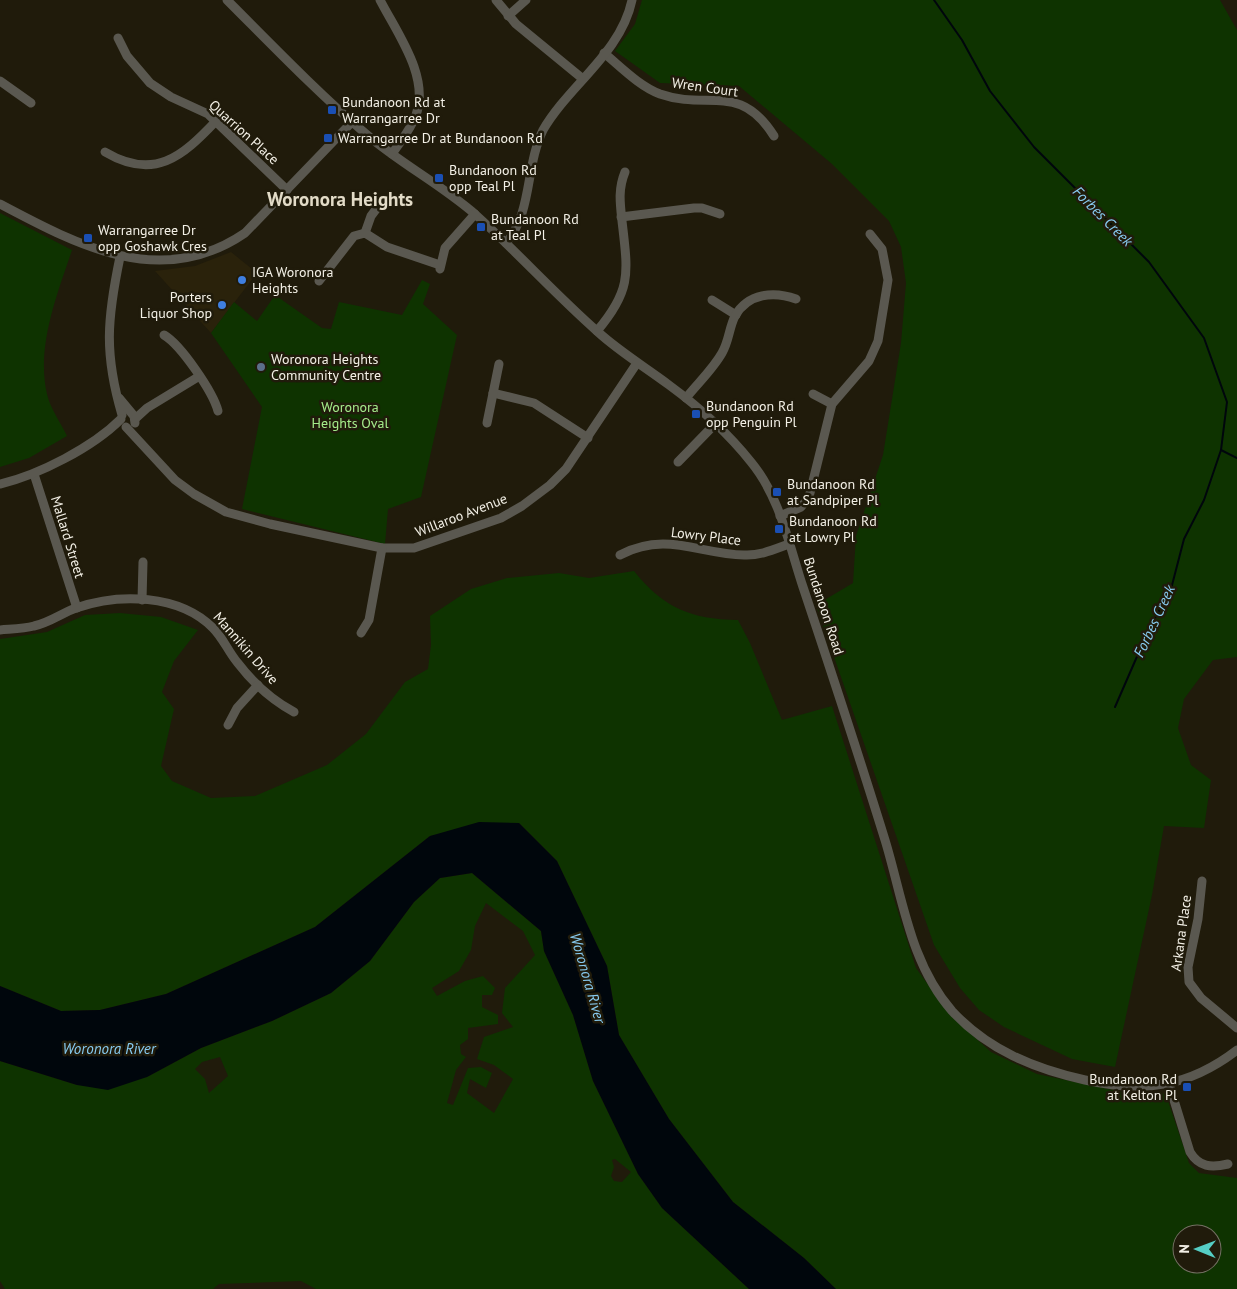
<svg xmlns="http://www.w3.org/2000/svg" width="1237" height="1289" viewBox="0 0 1237 1289" font-family="'PT Sans',sans-serif">
  <style>
    .built { fill: #2a220b }
    .green { fill: #0e3300; fill-rule: evenodd }
    .water { fill: #00060c }
    .lines { fill: none; stroke-linecap: round; stroke-linejoin: round }
    .stream { stroke: #00060c; stroke-width: 2 }
    .minor { stroke: #5a5850; stroke-width: 9 }
    .transit-dot { fill: #1a4fb4; stroke: #201b0b; stroke-width: 2 }
    .shop-dot { fill: #3f7fe0; stroke: #201b0b; stroke-width: 2 }
    .service-dot { fill: #5c6f8a; stroke: #201b0b; stroke-width: 2 }
    .labels { text-anchor: middle; dominant-baseline: central; stroke-width: 5; stroke-linejoin: round; paint-order: stroke }
    .street-label { font-size: 14px; fill: #f3f0e6; stroke: #201b0b }
    .poi-label { font-size: 14px; fill: #f3f0e6; stroke: #201b0b; text-anchor: start }
    .park-label { font-size: 14px; fill: #a5eb8b; stroke: #201b0b }
    .water-label { font-size: 15px; font-style: italic; fill: #88cbf1; stroke: #201b0b }
    .district-label { font-size: 19px; font-weight: bold; fill: #e2dbc7; stroke: #201b0b }
  </style>
  <rect width="100%" height="100%" fill="#201b0b"/>
  <!-- built -->
  <polygon class="built" points="231,252 257,273 211,333 155,271 195,266"/>
  <!-- green -->
  <g class="green">
    <polygon points="642,0 1220,0 1237,30 1237,657 1213,660 1184,699 1178,728 1191,765 1211,780 1204,828 1164,826 1152,895 1115,1067 1072,1059 1004,1027 979,1010 960,988 934,945 816,605 853,583 856,536 883,455 901,343 906,283 901,247 889,221 832,164 739,86 660,83 615,51 635,24"/>
    <path d="M0 213 72 250C57 295 36 347 47 394 50 408 61 423 67 436L29 458 0 467Z"/>
    <polygon points="422,280 430,284 423,304 457,335 421,497 388,509 385,544 242,509 262,407 211,333 234,302 257,321 275,295 322,328 331,329 339,302 402,315"/>
    <path d="M634 571C664 608 690 619 738 620L750 643 782 720 832 706 916 968 950 1015 991 1052 1037 1074 1132 1094 1160 1092 1166 1095 1189 1163 1199 1173 1237 1178V1289H836L804 1258 733 1202 669 1119 619 1035 607 966 557 861 519 823 430 836 315 927 166 994 100 1010 61 1011 0 986V639L47 632 85 615 120 613 161 617 198 630 174 661 162 692 174 709 161 766 172 781 211 798 255 796 327 765 366 734 405 682 428 669 431 645 430 616 471 589 507 578 559 573 589 578ZM1182 1234H1212V1264H1182Z"/>
    <path d="M472 873 541 931 544 951 573 1015 593 1081 638 1174 662 1208 749 1289H316L301 1281 219 1284 213 1289H5L0 1281V1061L77 1085 147 1077 201 1048 272 1021 331 993 370 961 414 902 440 878ZM486 903 523 931 535 955 505 988 502 1013 513 1027 484 1037 477 1059 494 1065 513 1079 494 1113 467 1093 470 1079 486 1088 492 1073 481 1067 468 1068 453 1105 447 1103 456 1070 466 1057 461 1054 460 1045 468 1039V1028L498 1024V1015L482 1007V995H492L495 988 483 976 465 981 437 996 432 988 459 971 471 950 475 926ZM220 1057 228 1076 209 1093 205 1079 195 1069 202 1062ZM615 1159 631 1172 622 1182 614 1181 611 1176 614 1167 612 1160Z"/>
  </g>
  <!-- water -->
  <polygon class="water" points="479,822 519,823 557,861 607,966 619,1035 669,1119 733,1202 804,1258 836,1289 749,1289 662,1208 638,1174 593,1081 573,1015 544,951 541,931 472,873 440,878 414,902 370,961 331,993 272,1021 201,1048 147,1077 108,1090 77,1085 0,1061 0,986 61,1011 100,1010 166,994 315,927 430,836"/>
  <g class="lines">
    <!-- stream -->
    <g class="stream">
      <polyline points="934,0 962,40 990,91 1034,147 1149,262 1204,338 1227,402 1221,450 1204,500 1184,539 1171,589 1149,629 1115,707"/>
      <polyline points="1221,450 1237,458"/>
    </g>
    <!-- minor -->
    <g class="minor">
      <path d="M227 0C272 45 317 92 366 134 401 164 442 185 476 215 518 253 556 295 598 332 620 352 645 367 669 385 699 407 728 433 751 462 780 497 789 545 803 587 831 671 859 756 885 840 903 899 910 963 952 1011 988 1050 1035 1069 1085 1080 1144 1093 1189 1087 1237 1050"/>
      <path d="M380 0C397 33 430 77 416 115 411 129 400 142 392 154"/>
      <polyline points="496,0 516,24 583,79"/>
      <polyline points="508,16 526,0"/>
      <polyline points="118,38 127,56 150,83 171,97 208,114 287,190"/>
      <path d="M604 53C621 67 639 86 660 94 708 111 739 81 774 136"/>
      <polyline points="0,81 31,103"/>
      <path d="M105 152C154 181 182 157 216 121"/>
      <path d="M0 204C79 246 162 290 245 233L352 122"/>
      <polyline points="621,217 694,208 702,208 720,214"/>
      <polyline points="365,233 371,216 377,208"/>
      <path d="M506 243C533 211 525 167 543 130 569 85 621 53 632 0"/>
      <path d="M120 257C107 319 104 354 122 415"/>
      <polyline points="440,269 445,248 475,214"/>
      <polyline points="319,281 354,236 365,233 387,247 440,265"/>
      <polyline points="712,300 736,315"/>
      <path d="M597 331C632 290 628 273 622 221 620 203 618 189 625 172"/>
      <path d="M164 335C181 345 213 392 218 411"/>
      <polyline points="493,393 534,403 588,438"/>
      <polyline points="813,394 832,404"/>
      <polyline points="119,398 134,416 135,423"/>
      <path d="M686 398C698 383 713 369 722 353 729 341 729 328 735 316 748 293 774 291 796 299"/>
      <polyline points="135,419 147,408 198,377"/>
      <polyline points="487,423 499,364"/>
      <polyline points="126,427 175,480 194,494 226,512 270,524 382,548 414,548 501,518 522,506 550,485 566,469 637,363"/>
      <polyline points="678,462 715,424"/>
      <polyline points="34,474 77,608"/>
      <path d="M0 484C39 475 93 447 121 419"/>
      <polyline points="780,516 801,507 809,497 832,404 869,361 878,341 888,280 882,249 870,234"/>
      <path d="M620 555C666 531 699 554 744 555 760 556 775 549 789 544"/>
      <polyline points="142,600 143,562"/>
      <path d="M0 630C11 629 23 629 34 626 49 623 62 613 76 608 119 593 179 594 213 628 223 638 228 651 237 662 253 683 272 700 294 712"/>
      <polyline points="361,633 369,620 382,548"/>
      <polyline points="228,725 237,708 258,685"/>
      <polyline points="1202,881 1198,919 1188,967 1189,982 1201,998 1237,1028"/>
      <path d="M1169 1084 1190 1152C1199 1167 1211 1168 1228 1164"/>
    </g>
  </g>
  <!-- markers -->
  <g class="transit-dot">
    <rect x="327" y="105" width="10" height="10" rx="2.5"/>
    <rect x="323" y="133" width="10" height="10" rx="2.5"/>
    <rect x="434" y="173" width="10" height="10" rx="2.5"/>
    <rect x="476" y="222" width="10" height="10" rx="2.5"/>
    <rect x="83" y="233" width="10" height="10" rx="2.5"/>
    <rect x="691" y="409" width="10" height="10" rx="2.5"/>
    <rect x="772" y="487" width="10" height="10" rx="2.5"/>
    <rect x="774" y="524" width="10" height="10" rx="2.5"/>
    <rect x="1182" y="1082" width="10" height="10" rx="2.5"/>
  </g>
  <g class="shop-dot">
    <circle cx="242" cy="280" r="5"/>
    <circle cx="222" cy="305" r="5"/>
  </g>
  <circle class="service-dot" cx="261" cy="367" r="5"/>
  <g class="labels">
    <!-- street labels -->
    <g class="street-label">
      <text transform="translate(705 87) rotate(8)">Wren Court</text>
      <text transform="translate(244 132) rotate(42)">Quarrion Place</text>
      <text transform="translate(461 515) rotate(-21)">Willaroo Avenue</text>
      <text transform="translate(706 536) rotate(7)">Lowry Place</text>
      <text transform="translate(68 537) rotate(73)">Mallard Street</text>
      <text transform="translate(824 606) rotate(72)">Bundanoon Road</text>
      <text transform="translate(246 648) rotate(49)">Mannikin Drive</text>
      <text transform="translate(1181 933) rotate(-82)">Arkana Place</text>
    </g>
    <!-- poi labels -->
    <g class="poi-label">
      <text x="342" y="102">Bundanoon Rd at<tspan x="342" dy="16">Warrangarree Dr</tspan></text>
      <text x="338" y="138">Warrangarree Dr at Bundanoon Rd</text>
      <text x="449" y="170">Bundanoon Rd<tspan x="449" dy="16">opp Teal Pl</tspan></text>
      <text x="491" y="219">Bundanoon Rd<tspan x="491" dy="16">at Teal Pl</tspan></text>
      <text x="98" y="230">Warrangarree Dr<tspan x="98" dy="16">opp Goshawk Cres</tspan></text>
      <text x="252" y="272">IGA Woronora<tspan x="252" dy="16">Heights</tspan></text>
      <text x="212" y="297" text-anchor="end">Porters<tspan x="212" dy="16">Liquor Shop</tspan></text>
      <text x="271" y="359">Woronora Heights<tspan x="271" dy="16">Community Centre</tspan></text>
      <text x="706" y="406">Bundanoon Rd<tspan x="706" dy="16">opp Penguin Pl</tspan></text>
      <text x="787" y="484">Bundanoon Rd<tspan x="787" dy="16">at Sandpiper Pl</tspan></text>
      <text x="789" y="521">Bundanoon Rd<tspan x="789" dy="16">at Lowry Pl</tspan></text>
      <text x="1177" y="1079" text-anchor="end">Bundanoon Rd<tspan x="1177" dy="16">at Kelton Pl</tspan></text>
    </g>
    <!-- park labels -->
    <g class="park-label">
      <text x="350" y="407">Woronora<tspan x="350" dy="16">Heights Oval</tspan></text>
    </g>
    <!-- water labels -->
    <g class="water-label">
      <text transform="translate(1103 216) rotate(45)">Forbes Creek</text>
      <text transform="translate(1154 621) rotate(-65)">Forbes Creek</text>
      <text transform="translate(588 978) rotate(74)">Woronora River</text>
      <text x="109" y="1048">Woronora River</text>
    </g>
    <!-- district labels -->
    <g class="district-label">
      <text x="340" y="199">Woronora Heights</text>
    </g>
  </g>
  <!-- north arrow -->
  <g transform="translate(1197 1249) rotate(271)"><circle r="24" fill="#201b0b" stroke="#747063"/>
  <path d="M0-4L9 19L0 12L-9 19Z" fill="#55cec5"/>
  <text y="-8" font-size="14" font-weight="bold" text-anchor="middle" fill="#f3f0e6">N</text>
  </g>
</svg>
